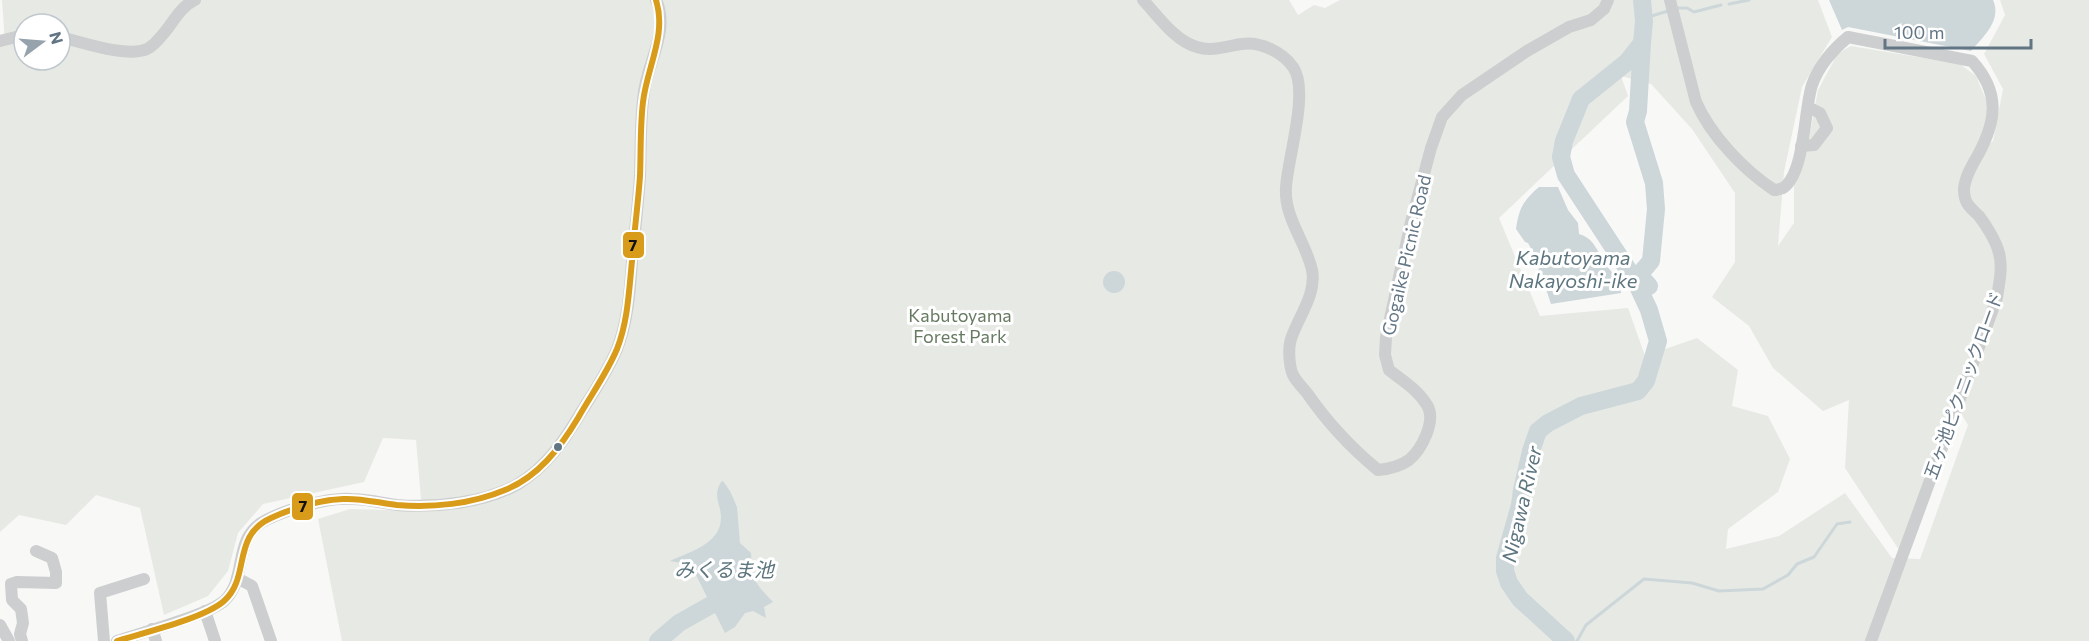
<svg xmlns="http://www.w3.org/2000/svg" width="2089" height="641" viewBox="0 0 2089 641" font-family="Commissioner,'Noto Sans JP',sans-serif">
  <style>
    .green { fill: #e7eae4; fill-rule: evenodd }
    .water { fill: #cdd6d9 }
    .lines { fill: none; stroke-linecap: round; stroke-linejoin: round }
    .stream { stroke: #cdd6d9; stroke-width: 3 }
    .river { stroke: #cdd6d9; stroke-width: 18 }
    .minor { stroke: #cdcecf; stroke-width: 12 }
    .bus-1-casing { stroke: #fff; stroke-width: 10 }
    .bus-1 { stroke: #d99c1a; stroke-width: 6 }
    .bus-dot { fill: #627584; stroke: #fff; stroke-width: 2 }
    .labels { text-anchor: middle; dominant-baseline: central; stroke-width: 6; stroke-linejoin: round; paint-order: stroke }
    .street-label { font-size: 18px; fill: #627584; stroke: #fff }
    .park-label { font-size: 18px; fill: #667a61; stroke: #fff }
    .water-label { font-size: 20px; font-style: italic; fill: #5d757e; stroke: #fff }
    .line-badge { stroke: #fff; stroke-width: 2 }
    .pale-badge-label { font-size: 16px; text-anchor: middle; font-weight: bold; fill: #111 }
  </style>
  <rect width="100%" height="100%" fill="#f8f8f7"/>
  <!-- green -->
  <path class="green" d="M2 0H1289L1298 15 1314 5 1325 8 1340 0H1818L1832 37 1802 87 1784 172 1778 246 1794 223V185L1807 148 1818 90 1838 53 1851 46 1960 64 1976 76 1987 102V125L1976 154 1993 141 2003 89 1984 54 2005 15 2000 0H2089V641H342L318 519 350 509 422 511 416 440 383 438 364 482 263 504 238 533 228 571 208 596 164 615 140 508 96 495 66 525 19 515 0 532V46L5 43ZM24 24H60V60H24ZM1621 76 1651 84 1692 129 1735 193V262L1712 297 1749 326 1773 368 1823 411 1849 400 1845 468 1899 550 1955 404 1968 425 1920 559 1892 558 1845 493 1779 536 1726 549 1728 529 1778 492 1790 459 1768 416 1732 406 1738 370 1697 338 1645 356 1628 308 1540 316 1499 218 1628 96Z"/>
  <!-- water -->
  <g class="water">
    <path d="M1829 0H1993C2002 20 1984 36 1971 51L1848 27 1842 30Z"/>
    <path d="M1539 187H1558L1568 210 1578 223 1579 234C1594 238 1597 251 1605 263 1613 276 1620 276 1621 293L1551 304 1542 277 1538 271 1540 265 1528 243 1525 242 1516 229C1519 208 1523 201 1539 187Z"/>
    <circle cx="1114" cy="282" r="11"/>
    <path d="M723 481 730 491 737 507 740 543 751 553C753 581 754 582 773 602L764 607 766 618 753 611 745 613 735 627 725 633 694 571 687 564 670 561C694 550 727 542 720 509 717 498 715 492 721 482Z"/>
  </g>
  <g class="lines">
    <!-- stream -->
    <g class="stream">
      <polyline points="1729,4 1749,0"/>
      <polyline points="1678,8 1687,8 1694,12 1721,5"/>
      <polyline points="1644,21 1648,17 1668,11"/>
      <polyline points="1577,641 1586,625 1644,579 1692,583 1719,591 1763,589 1788,575 1797,564 1814,557 1837,524 1850,522"/>
    </g>
    <!-- river -->
    <g class="river">
      <polyline points="1642,43 1638,111 1635,122 1654,183 1656,209 1651,261 1639,275 1649,286"/>
      <polyline points="658,641 679,623 711,605"/>
      <polyline points="1566,641 1520,599 1509,583 1505,571 1505,558 1520,505 1522,490 1531,451 1538,431 1548,423 1581,406 1638,391 1646,381 1658,341 1649,310 1636,282 1566,175 1561,157 1564,141 1581,99 1627,62 1642,43 1644,21 1642,0"/>
    </g>
    <!-- minor -->
    <g class="minor">
      <path d="M1143 0C1158 16 1175 41 1197 47 1212 52 1227 46 1242 44 1260 41 1282 52 1293 67 1310 91 1287 160 1286 188 1284 218 1306 242 1312 270 1317 294 1298 317 1291 339 1288 348 1289 366 1293 375 1296 381 1302 387 1307 393 1327 422 1350 447 1378 470 1389 469 1399 467 1409 460 1421 450 1437 421 1427 405 1418 390 1403 381 1389 370L1385 355 1386 337 1411 222 1431 148 1442 117 1462 95 1527 51 1569 27 1591 20 1604 9 1608 0"/>
      <path d="M1670 0 1696 102C1711 136 1744 170 1774 190 1777 190 1780 189 1783 188 1805 174 1804 109 1812 85 1818 67 1833 49 1848 37L1972 61C2000 92 1997 120 1978 155 1972 165 1965 177 1964 189 1964 204 1970 207 1979 216 1986 225 1996 241 1999 253 2003 268 1999 283 1997 298L1871 641"/>
      <path d="M60 37C82 42 126 58 147 49 153 46 160 38 164 33 175 20 179 8 195 0"/>
      <polyline points="0,41 24,35"/>
      <polyline points="1801,146 1814,145 1827,128 1820,113 1808,107"/>
      <polyline points="237,578 252,586 271,641"/>
      <polyline points="205,611 215,641"/>
      <polyline points="0,625 9,641"/>
      <polyline points="152,629 156,641"/>
      <polyline points="22,641 20,634 23,623 21,609 12,600 11,584 17,582 56,583 56,572 52,558 36,551"/>
      <polyline points="104,641 100,593 144,579"/>
      <path d="M117 641C140 633 208 615 224 601 249 578 231 538 266 520 288 509 328 497 352 499 367 499 382 503 397 505 434 508 485 503 518 484 546 467 564 441 580 414 593 393 608 371 617 349 628 321 630 290 632 261 635 232 638 204 640 176 641 148 640 119 644 92 648 61 670 30 656 0"/>
    </g>
    <defs>
      <path id="bus-1" d="M117 641C143 633 205 618 224 601 251 577 231 536 271 518 293 508 318 500 343 499 361 498 379 503 397 505 432 508 472 504 505 490 538 477 560 448 578 418 591 395 607 373 617 349 628 321 629 290 632 261 634 233 638 205 640 176 641 152 640 127 643 102 647 67 667 35 656 0"/>
    </defs>
    <!-- bus-1 casing -->
    <use href="#bus-1" class="bus-1-casing"/>
    <!-- bus-1 -->
    <use href="#bus-1" class="bus-1"/>
  </g>
  <!-- markers -->
  <circle class="bus-dot" cx="558" cy="447" r="5"/>
  <g class="labels">
    <!-- street labels -->
    <g class="street-label">
      <text transform="translate(1406 255) rotate(-77)">Gogaike Picnic Road</text>
      <text transform="translate(1963 385) rotate(-70)">五ヶ池ピクニックロード</text>
    </g>
    <!-- park labels -->
    <g class="park-label">
      <text x="960" y="315">Kabutoyama<tspan x="960" dy="21">Forest Park</tspan></text>
    </g>
    <!-- water labels -->
    <g class="water-label">
      <text x="1573" y="257">Kabutoyama<tspan x="1573" dy="23">Nakayoshi-ike</tspan></text>
      <text transform="translate(1521 504) rotate(-77)">Nigawa River</text>
      <text x="724" y="569">みくるま池</text>
    </g>
  </g>
  <g class="line-badge">
    <rect x="622" y="231" width="23" height="28" rx="6" fill="#d99c1a"/>
    <rect x="291" y="492" width="23" height="29" rx="6" fill="#d99c1a"/>
  </g>
  <g class="pale-badge-label">
    <text x="633" y="251">7</text>
    <text x="303" y="512">7</text>
  </g>
  <!-- north arrow -->
  <g transform="translate(42 42) rotate(74)"><circle r="28" fill="#ffffff" stroke="#c0c8ce" stroke-width="1.5"/>
  <path d="M0-4.5L10 22L0 15L-10 22Z" fill="#96a3ac"/>
  <text y="-9" font-size="16" font-weight="bold" text-anchor="middle" fill="#627584">N</text>
  </g>
  <!-- scale -->
  <path d="M1885 39v9h146v-9" fill="none" stroke="#627584" stroke-width="3"/>
  <text x="1894" y="39" font-size="18" fill="#627584" stroke="#ffffff" stroke-width="4.5" paint-order="stroke">100 m</text>
</svg>
